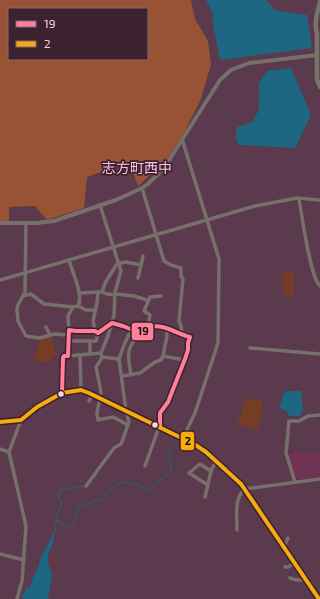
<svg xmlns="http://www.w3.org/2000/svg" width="320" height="599" viewBox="0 0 320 599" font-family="'Exo 2','Noto Sans JP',sans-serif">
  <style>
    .built { fill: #703356 }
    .green { fill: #753d23 }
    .forest { fill: #975333; fill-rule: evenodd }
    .water { fill: #1d6783 }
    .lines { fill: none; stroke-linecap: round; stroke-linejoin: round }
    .stream { stroke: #1d6783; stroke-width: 1 }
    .minor { stroke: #77706a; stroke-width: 3.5 }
    .tertiary { stroke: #77706a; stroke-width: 4 }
    .secondary { stroke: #79746a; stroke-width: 4.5 }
    .bus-1-casing { stroke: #3c212f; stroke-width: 7 }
    .bus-2-casing { stroke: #3c212f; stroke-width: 7 }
    .bus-1 { stroke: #ff8098; stroke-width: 4 }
    .bus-2 { stroke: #f8ab0d; stroke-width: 4 }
    .bus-dot { fill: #f9d4e6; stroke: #3c212f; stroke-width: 1.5 }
    .labels { text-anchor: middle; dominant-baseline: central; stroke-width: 3.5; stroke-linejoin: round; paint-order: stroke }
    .quarter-label { font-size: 14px; fill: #fbc2de; stroke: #3c212f }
    .line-badge { stroke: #3c212f; stroke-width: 1.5 }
    .pale-badge-label { font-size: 11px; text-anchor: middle; font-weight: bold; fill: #111 }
  </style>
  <rect width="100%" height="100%" fill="#5a3a4c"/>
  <!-- built -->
  <polygon class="built" points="320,452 320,477 295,479 288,453"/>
  <!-- green -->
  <g class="green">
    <polygon points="293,272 294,295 285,296 281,274"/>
    <polygon points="50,335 57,355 51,357 52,362 40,362 33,358 37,351 40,339"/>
    <polygon points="245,398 263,401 258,430 237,424 243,409"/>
  </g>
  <!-- forest -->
  <path class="forest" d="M0 0H191L195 19 208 41 211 64 201 99 184 133 167 159 138 186 129 162 87 177 84 208 47 220 35 206 9 207V222H0ZM9 9H147V59H9Z"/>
  <!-- water -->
  <g class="water">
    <polygon points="206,0 266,0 276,11 307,15 312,48 220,60 213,24 213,13"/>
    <path d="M291 68 311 115 295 148 240 145C234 141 236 133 237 127L253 122 259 109V83L267 71Z"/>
    <polygon points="286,391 301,391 303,411 299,416 289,416 286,411 279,408 284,393"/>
    <polygon points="55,530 53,542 48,555 48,563 52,576 48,599 23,599 22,597 26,588 30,588 33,577 39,565 40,558 45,550"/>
  </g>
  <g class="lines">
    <!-- stream -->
    <g class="stream">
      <polyline points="57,521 66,525"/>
      <path d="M68 527H71L76 516 78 507 104 498C106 493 109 490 114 486 123 480 133 483 142 487 146 489 147 491 151 491 154 480 165 480 170 471 173 465 169 461 169 455 170 449 175 444 179 439"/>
      <polyline points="55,531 57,515 62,504 58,497 60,490 76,487 87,487"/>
    </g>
    <!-- minor -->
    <g class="minor">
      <polyline points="182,139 219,259 218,343 195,413 183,438"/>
      <polyline points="142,188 164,261 171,265 181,268 181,276 183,279 179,321 181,326 182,335"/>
      <path d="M299 199C302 215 310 277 320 286"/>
      <polyline points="100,205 121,271 115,292 114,315 108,336 101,353 102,358 96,367 101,392 97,413 98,420 113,417 128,425"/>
      <polyline points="26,223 25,292 18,305 17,309 18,321 26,336 40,338 54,334 68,335"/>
      <polyline points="138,278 141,265"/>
      <polyline points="0,280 255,206 297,198 320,200"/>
      <polyline points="102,292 105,283 117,264 126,262 141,265 143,256"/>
      <polyline points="79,293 102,292 107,294 115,295"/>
      <polyline points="115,294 134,296 147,300"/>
      <polyline points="23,296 31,294 44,304 73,307"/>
      <polyline points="78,306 86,310 95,310"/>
      <polyline points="46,327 50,335"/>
      <polyline points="148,328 150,315 144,311 150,297 161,296"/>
      <path d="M69 330 68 316 73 307 78 306C84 295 72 272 69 260"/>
      <polyline points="95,331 93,321 97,303 98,292"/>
      <polyline points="68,341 96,341 98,333"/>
      <polyline points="250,348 320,354"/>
      <polyline points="90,354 90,341"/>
      <polyline points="80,355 81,390"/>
      <polyline points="68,356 101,353"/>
      <polyline points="163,356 167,336 167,328"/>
      <polyline points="102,357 119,359"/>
      <path d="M131 375C128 355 125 350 139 335L140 333"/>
      <polyline points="122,376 140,373 155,362 161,360 163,356 185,360"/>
      <path d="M62 393 63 358 64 356H68L69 330 76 331H95L98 333 112 323 123 326 140 333C142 332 145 329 147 328 163 322 176 334 190 337L188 343V350L185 359 168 402 160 413V427"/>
      <polyline points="89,401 92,395"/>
      <polyline points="0,422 21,420 37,407 62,393 81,390 89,393 194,444 206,452 241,484 319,599"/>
      <polyline points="0,449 9,452"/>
      <polyline points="145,466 159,427"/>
      <polyline points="295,482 286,453 289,421 299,421 308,416 320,415"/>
      <polyline points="208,485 189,473 200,464 211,471"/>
      <polyline points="86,486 114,448 121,444 129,422 126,411 119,359 124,345 131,330"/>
      <polyline points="205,497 211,471 216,461"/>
      <path d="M237 530C237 516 234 500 244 489L320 479"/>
      <polyline points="284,547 288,538"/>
      <polyline points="0,554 24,560"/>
      <polyline points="285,567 288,567 295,563"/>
      <polyline points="290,578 296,580 306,580"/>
      <polyline points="17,599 22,581 26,526 9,452 21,420"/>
    </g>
    <!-- tertiary -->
    <polyline class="tertiary" points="0,223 36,223 54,221 116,200 142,188 148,184 164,168 220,80 231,70 249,63 317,55"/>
    <!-- secondary -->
    <path class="secondary" d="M320 2C317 13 314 23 317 34V79L320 87"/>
    <defs>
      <path id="bus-1" d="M62 393 63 358 64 356H68L69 330 76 331H95L98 333 112 323 123 326 140 333C142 332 145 329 147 328 163 322 176 334 190 337L188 343V350L185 359 168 402 160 413V427"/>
      <polyline id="bus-2" points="0,422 21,420 37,407 62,393 81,390 89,393 194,444 206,452 241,484 319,599"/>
    </defs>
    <!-- bus-1 casing -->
    <use href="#bus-1" class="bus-1-casing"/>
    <!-- bus-2 casing -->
    <use href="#bus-2" class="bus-2-casing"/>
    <!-- bus-1 -->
    <use href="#bus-1" class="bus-1"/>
    <!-- bus-2 -->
    <use href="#bus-2" class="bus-2"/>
  </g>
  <!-- markers -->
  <g class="bus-dot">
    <circle cx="61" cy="394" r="3.5"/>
    <circle cx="155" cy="425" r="3.5"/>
  </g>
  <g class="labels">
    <!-- quarter labels -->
    <g class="quarter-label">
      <text x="137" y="167">志方町西中</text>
    </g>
  </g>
  <g class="line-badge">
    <rect x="131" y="322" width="23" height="19" rx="4" fill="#ff8098"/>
    <rect x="180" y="431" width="15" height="20" rx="4" fill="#f8ab0d"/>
  </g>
  <g class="pale-badge-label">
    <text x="143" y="335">19</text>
    <text x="188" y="445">2</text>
  </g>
  <!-- legend -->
  <rect x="8" y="8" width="140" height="52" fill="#3c212f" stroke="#886978"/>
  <rect x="16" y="21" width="20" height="6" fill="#ff8098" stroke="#886978"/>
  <text x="44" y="28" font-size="12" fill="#f9d4e6">19</text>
  <rect x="16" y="41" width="20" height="6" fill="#f8ab0d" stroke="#886978"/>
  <text x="44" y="48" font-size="12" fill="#f9d4e6">2</text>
</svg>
